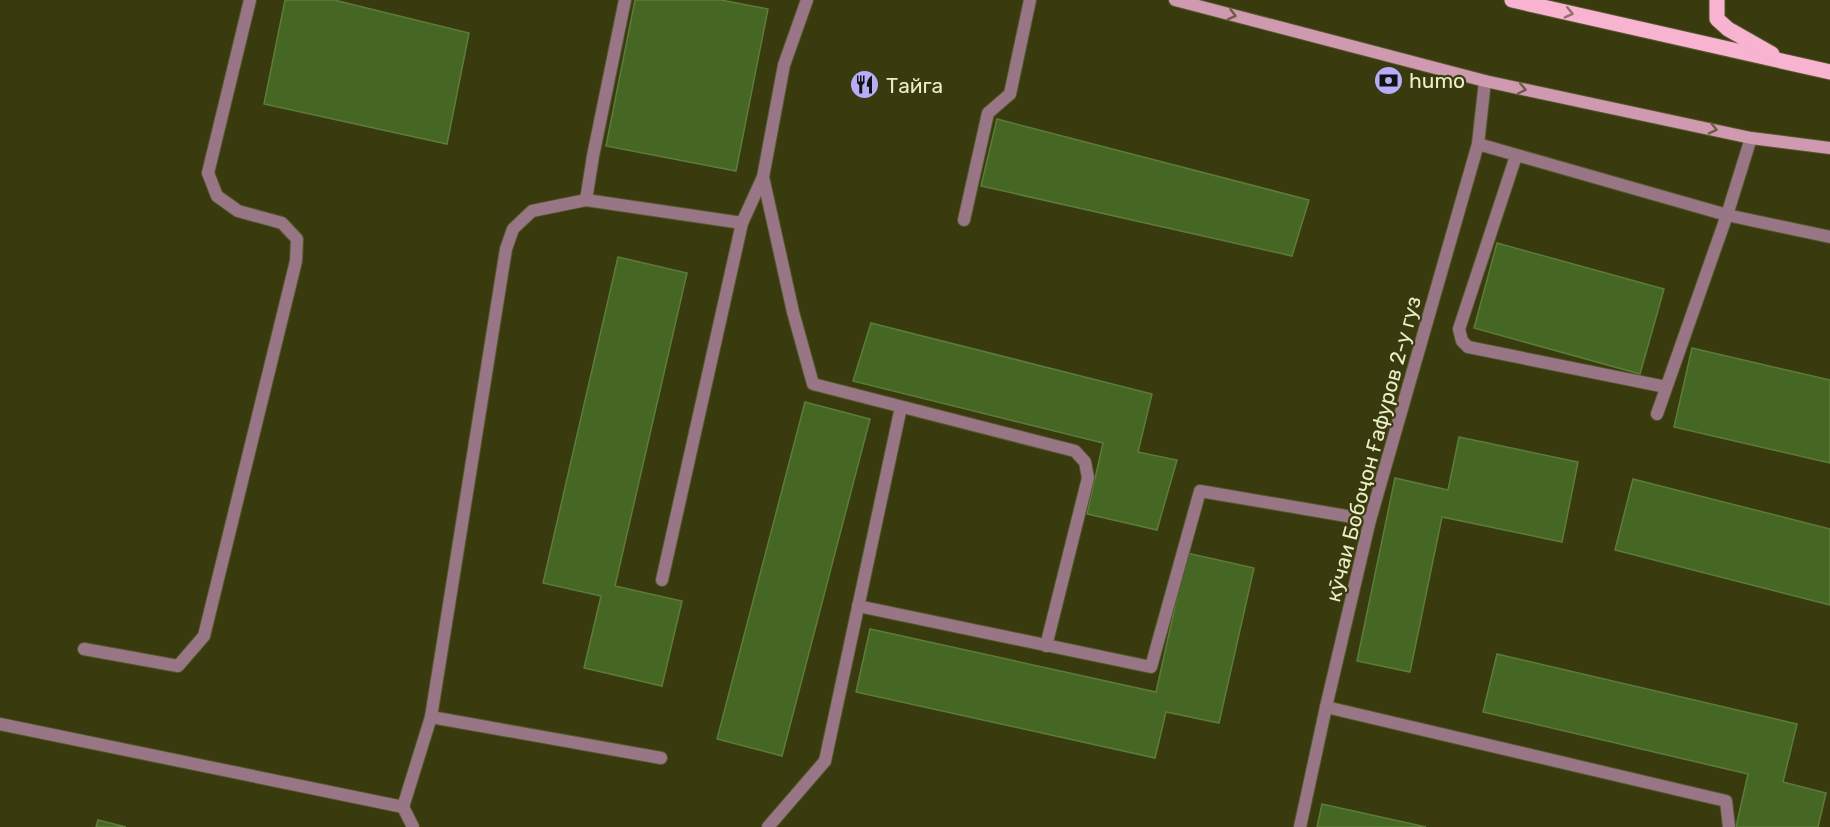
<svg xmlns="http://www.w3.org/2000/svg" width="1830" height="827" viewBox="0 0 1830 827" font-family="Rubik,sans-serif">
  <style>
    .building { fill: #466723; stroke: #5b7d39; stroke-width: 1.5 }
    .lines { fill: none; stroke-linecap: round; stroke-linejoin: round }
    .lane-casing { stroke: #55582c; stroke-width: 14 }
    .street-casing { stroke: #55582c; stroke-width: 14 }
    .secondary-casing { stroke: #55582c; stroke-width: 14 }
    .primary-casing { stroke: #55582c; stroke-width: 17 }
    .lane { stroke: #987685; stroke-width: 12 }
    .street { stroke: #987685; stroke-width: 12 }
    .secondary { stroke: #cf99b0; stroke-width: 12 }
    .primary { stroke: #f8b3d1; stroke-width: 15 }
    .oneway { stroke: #8f7166 }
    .oneway2 { stroke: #6e5c47 }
    .labels { text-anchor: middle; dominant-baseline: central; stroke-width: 4.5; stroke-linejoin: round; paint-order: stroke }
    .poi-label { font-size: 21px; fill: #ebefc7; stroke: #393b0f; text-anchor: start }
    .street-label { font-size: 21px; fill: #ebefc7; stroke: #393b0f }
  </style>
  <rect width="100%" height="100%" fill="#393b0f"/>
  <!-- building -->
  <g class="building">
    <polygon points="285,0 334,0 469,33 447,144 264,104"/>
    <polygon points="635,0 721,0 768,9 736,171 606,146"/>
    <polygon points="997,119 1309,200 1292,256 981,186"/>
    <polygon points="1497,243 1664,289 1640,374 1474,328"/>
    <polygon points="618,257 687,273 615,586 682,601 662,686 584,668 601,596 543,583"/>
    <polygon points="871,323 1152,394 1138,452 1177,460 1157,530 1087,514 1103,443 853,381"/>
    <polygon points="1692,348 1830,380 1830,463 1674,427"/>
    <polygon points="805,402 870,419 782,756 717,739"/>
    <polygon points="1459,437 1578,462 1562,542 1442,517 1410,672 1357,661 1395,478 1448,490"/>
    <polygon points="1633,479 1830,529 1830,605 1615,550"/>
    <polygon points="1187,553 1254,568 1219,723 1166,712 1155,758 856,692 870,629 1156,692"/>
    <polygon points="1497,654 1797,724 1783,782 1826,793 1818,827 1736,827 1748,774 1483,712"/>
    <polygon points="1322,804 1426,827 1317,827"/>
    <polygon points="98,820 126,827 96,827"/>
  </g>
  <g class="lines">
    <defs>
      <g id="lane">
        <polyline points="807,0 784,65 763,177 793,312 813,384 1075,451 1085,462 1088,478 1046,646"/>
        <polyline points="1478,144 1727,215 1830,237"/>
        <polyline points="1516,156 1459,329 1462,341 1468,347 1666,387"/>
        <polyline points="586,200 593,156 625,0"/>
        <polyline points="964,220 988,113 1010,94 1030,0"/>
        <polyline points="1657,414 1727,215 1751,138"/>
        <polyline points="662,580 742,223"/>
        <polyline points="858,606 1151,667 1200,491 1370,520"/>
        <polyline points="84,649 178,666 204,636 296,261 297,239 282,223 238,211 217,196 208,173 250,0"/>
        <polyline points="431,717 661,758"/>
        <polyline points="0,724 403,807 431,717 506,249 513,229 532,211 586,200 742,223 763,177"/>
        <polyline points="825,761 901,407"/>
        <polyline points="403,807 413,827"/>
      </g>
      <g id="street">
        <polyline points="1326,707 1726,801 1729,827"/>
        <polyline points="768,827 825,761"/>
        <polyline points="1300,827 1326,707 1370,520 1478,144 1485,81"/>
      </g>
      <polyline id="secondary" points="1175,0 1485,81 1751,138 1830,148"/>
      <g id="primary">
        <polyline points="1512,0 1830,72"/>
        <polyline points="1717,0 1717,19 1728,29 1772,54"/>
      </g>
    </defs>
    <!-- lane casing -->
    <use href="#lane" class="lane-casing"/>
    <!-- street casing -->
    <use href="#street" class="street-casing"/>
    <!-- secondary casing -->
    <use href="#secondary" class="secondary-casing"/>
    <!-- primary casing -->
    <use href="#primary" class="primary-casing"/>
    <!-- lane -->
    <use href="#lane" class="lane"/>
    <!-- street -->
    <use href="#street" class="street"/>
    <!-- secondary -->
    <use href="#secondary" class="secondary"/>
    <!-- primary -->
    <use href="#primary" class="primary"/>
  </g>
  <!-- one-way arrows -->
  <defs><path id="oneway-chevron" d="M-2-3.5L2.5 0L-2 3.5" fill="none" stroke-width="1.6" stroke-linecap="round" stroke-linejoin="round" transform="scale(1.5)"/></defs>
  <use class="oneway" href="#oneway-chevron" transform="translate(1569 13) rotate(13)"/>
  <g class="oneway2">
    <use href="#oneway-chevron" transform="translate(1232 15) rotate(15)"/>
    <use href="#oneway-chevron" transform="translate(1522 89) rotate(12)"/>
    <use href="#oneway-chevron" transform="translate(1713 129) rotate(13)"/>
  </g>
  <!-- icons -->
  <defs>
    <symbol id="bank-disc" viewBox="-11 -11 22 22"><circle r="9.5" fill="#b8abf7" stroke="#393b0f"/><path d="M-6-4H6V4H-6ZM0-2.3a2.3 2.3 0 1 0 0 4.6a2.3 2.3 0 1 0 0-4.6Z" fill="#111"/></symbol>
    <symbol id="restaurant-disc" viewBox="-11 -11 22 22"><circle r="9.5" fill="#b8abf7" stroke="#393b0f"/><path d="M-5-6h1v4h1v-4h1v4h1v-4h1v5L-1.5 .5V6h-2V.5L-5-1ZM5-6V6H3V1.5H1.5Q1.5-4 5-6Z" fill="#111"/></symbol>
  </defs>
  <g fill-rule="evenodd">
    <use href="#bank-disc" x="1372" y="64" width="33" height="33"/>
    <use href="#restaurant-disc" x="848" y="68" width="33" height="33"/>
  </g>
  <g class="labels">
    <!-- poi labels -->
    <g class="poi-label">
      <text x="1409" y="80">humo</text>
      <text x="886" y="85">Тайга</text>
    </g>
    <!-- street labels -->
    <g class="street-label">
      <text transform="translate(1373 449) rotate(-75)">кӯчаи Бобоҷон Ғафуров 2-у гуз</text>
    </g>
  </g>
</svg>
